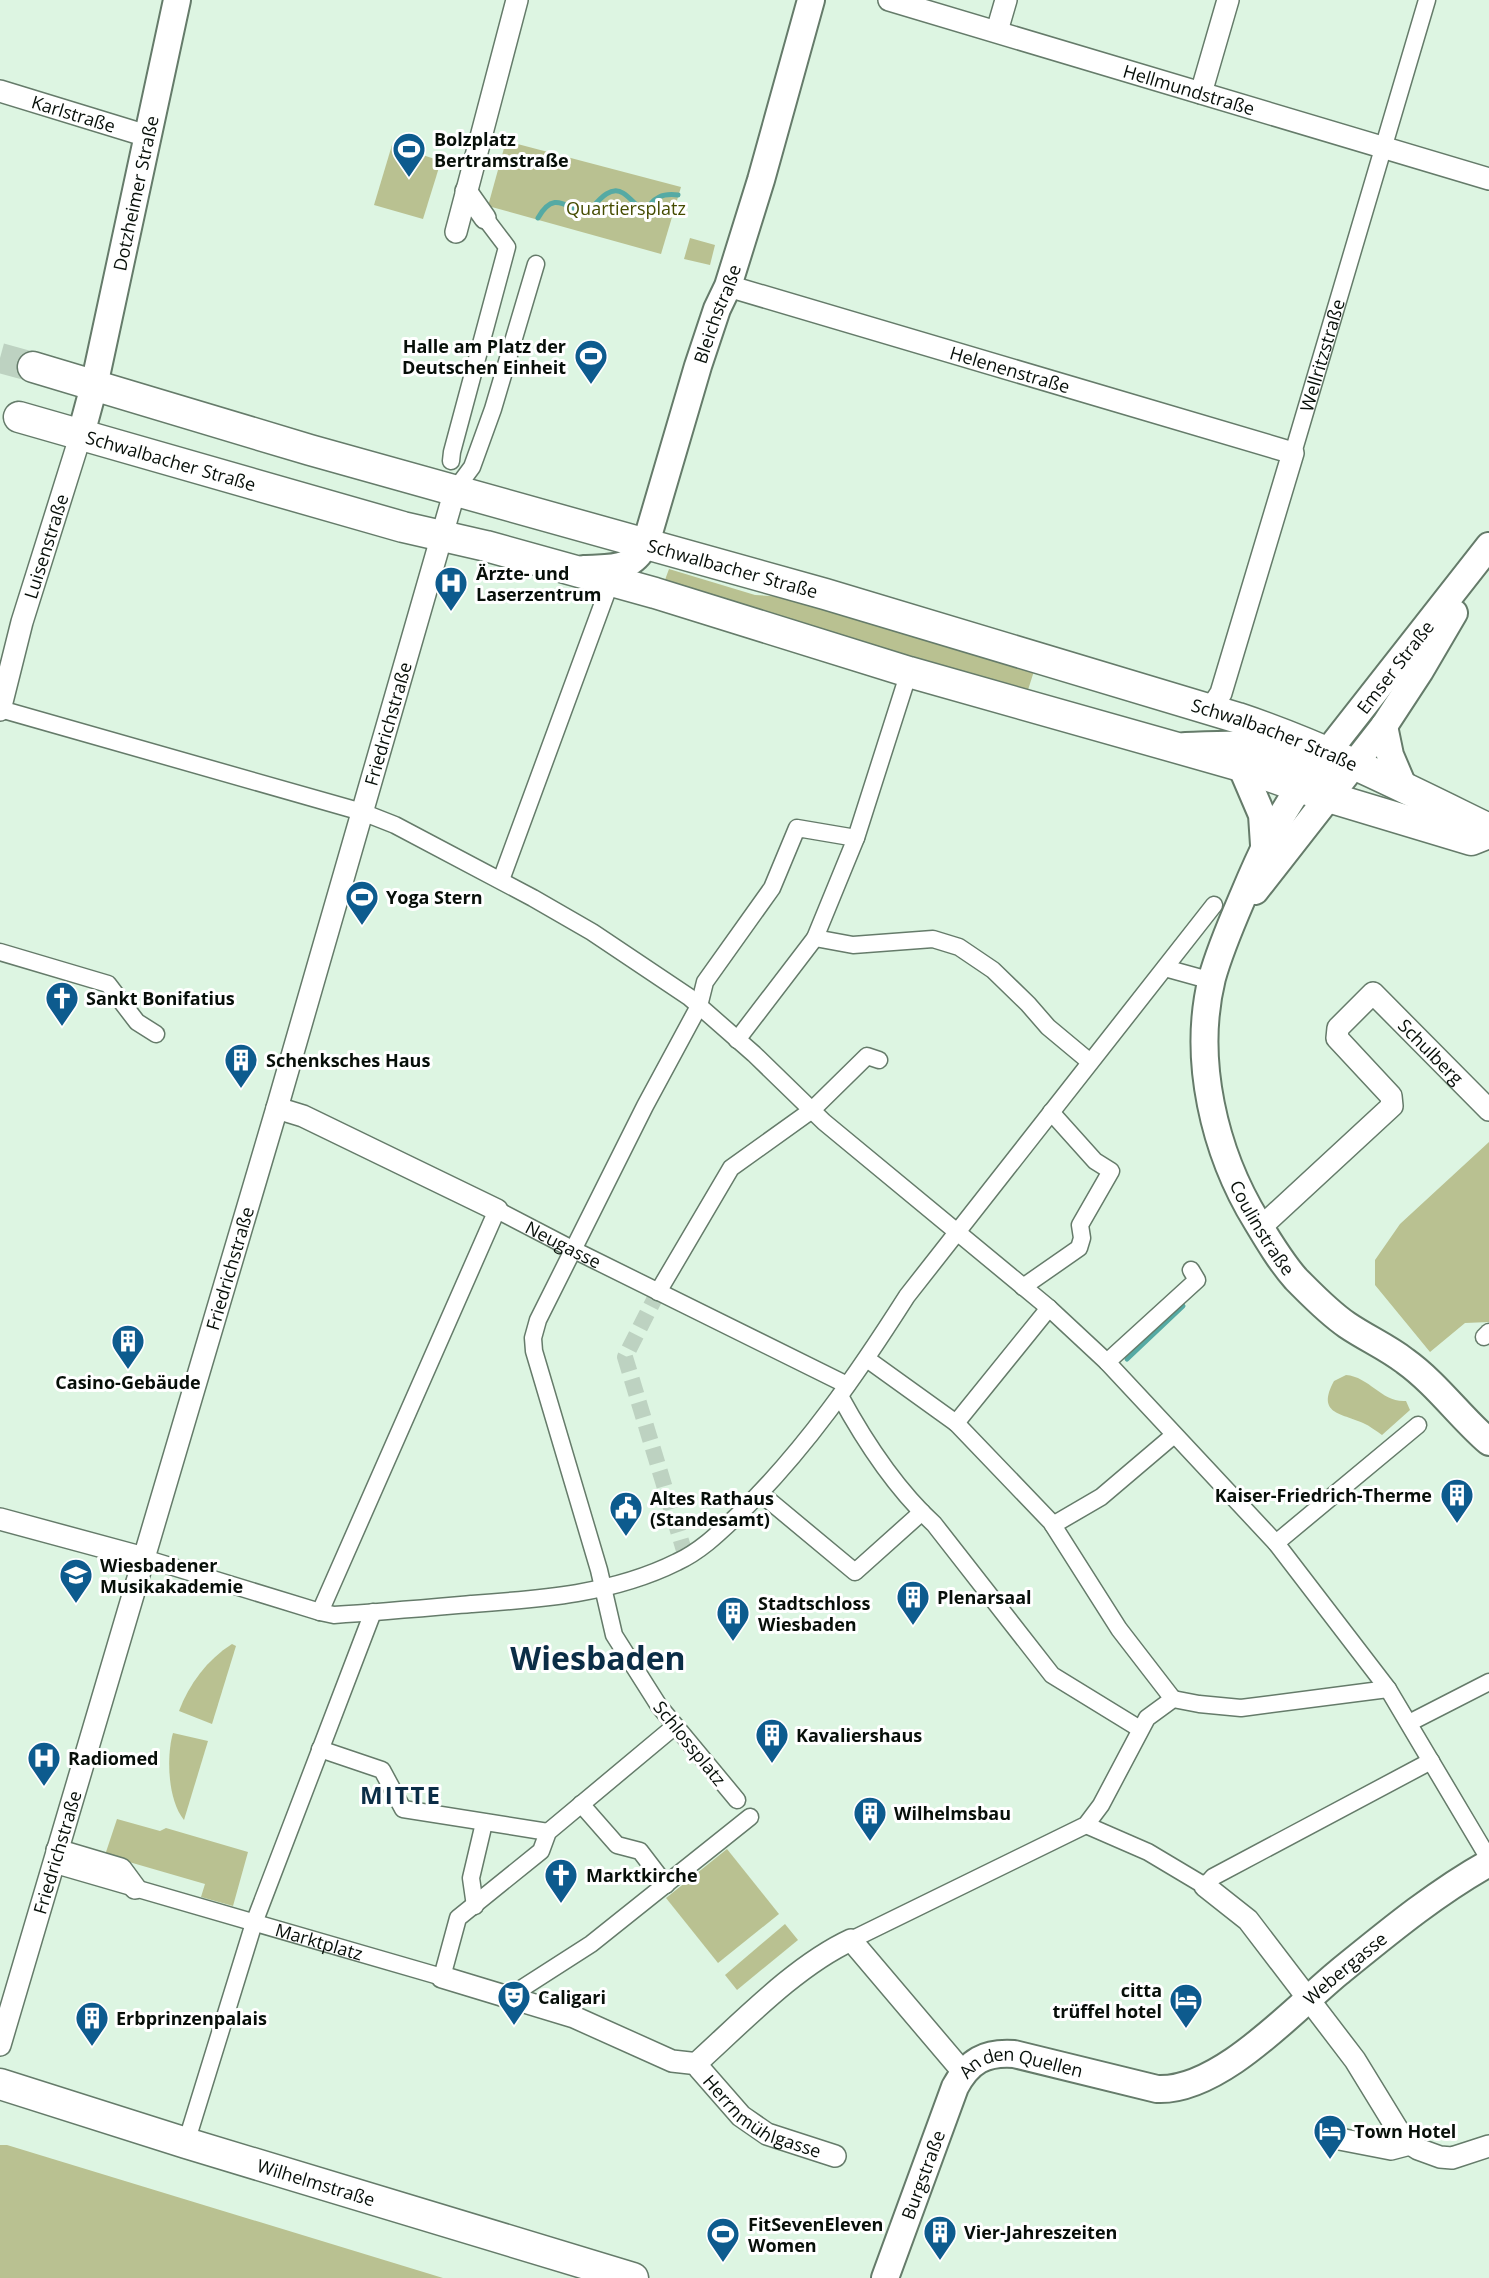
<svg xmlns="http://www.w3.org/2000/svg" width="1489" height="2278" viewBox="0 0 1489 2278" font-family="'Open Sans',sans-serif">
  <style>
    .green { fill: #b9c191 }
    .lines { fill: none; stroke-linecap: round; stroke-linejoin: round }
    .stream { stroke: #55aaa4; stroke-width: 5 }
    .pedestrian-tunnel { stroke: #bdd2c1; stroke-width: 16; stroke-dasharray: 16 8; stroke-linecap: butt }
    .secondary-tunnel { stroke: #bdd2c1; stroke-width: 30; stroke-dasharray: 30 15; stroke-linecap: butt }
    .pedestrian-casing { stroke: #657b6a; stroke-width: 19 }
    .minor-casing { stroke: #657b6a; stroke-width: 24 }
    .tertiary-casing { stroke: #657b6a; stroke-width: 30 }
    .secondary-casing { stroke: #657b6a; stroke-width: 33 }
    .pedestrian { stroke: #fff; stroke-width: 16 }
    .minor { stroke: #fff; stroke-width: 21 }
    .tertiary { stroke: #fff; stroke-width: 26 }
    .secondary { stroke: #fff; stroke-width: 30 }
    .labels { text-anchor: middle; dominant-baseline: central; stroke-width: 6; stroke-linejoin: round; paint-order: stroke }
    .street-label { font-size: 18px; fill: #070f09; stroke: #fff }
    .poi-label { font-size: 18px; font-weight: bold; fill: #070f09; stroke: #fff; text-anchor: start }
    .park-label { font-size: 18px; fill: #454c00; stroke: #fff }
    .district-label { font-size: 24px; font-weight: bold; letter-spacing: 2px; fill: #0b2d46; stroke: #fff }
    .town-label { font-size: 32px; font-weight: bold; fill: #0b2d46; stroke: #fff }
  </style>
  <rect width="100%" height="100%" fill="#ddf5e2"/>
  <!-- green -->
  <g class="green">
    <polygon points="506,141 681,187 661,254 488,206"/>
    <polygon points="392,145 441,161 423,219 374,205"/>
    <polygon points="690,238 715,245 710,265 684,259"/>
    <polygon points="669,569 755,595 801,598 1035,668 1027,693 662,588"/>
    <polygon points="1489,1142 1489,1322 1465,1323 1430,1352 1375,1285 1375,1260 1400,1224"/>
    <path d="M1346 1375C1370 1377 1382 1403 1406 1401L1410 1410 1382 1435C1376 1431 1370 1426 1363 1423 1341 1413 1316 1414 1334 1381Z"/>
    <path d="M232 1644 236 1646 212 1724 179 1711C189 1684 207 1660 232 1644Z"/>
    <path d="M173 1733 208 1741 184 1820C168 1801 166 1757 173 1733Z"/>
    <polygon points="117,1819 160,1831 166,1828 248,1852 233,1906 201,1897 205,1884 105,1855"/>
    <polygon points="727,1849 779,1914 718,1963 666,1898"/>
    <polygon points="785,1924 798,1940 737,1990 725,1975"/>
    <polygon points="0,2145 7,2145 443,2278 0,2278"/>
  </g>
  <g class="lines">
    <!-- stream -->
    <g class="stream">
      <path d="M538 218C555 188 567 210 587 213 596 204 609 184 623 193 631 198 637 207 645 212 653 197 663 193 678 195"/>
      <polyline points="1127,1359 1183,1306"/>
    </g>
    <!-- pedestrian-tunnel -->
    <polyline class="pedestrian-tunnel" points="658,1292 625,1357 686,1557"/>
    <!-- secondary-tunnel -->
    <polyline class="secondary-tunnel" points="0,358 33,367"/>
    <defs>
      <g id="pedestrian">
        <path id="s1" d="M1293 453 1427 0"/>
        <polyline points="451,461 452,452 507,247 485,218"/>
        <polyline points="455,490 472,467 493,409 536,264"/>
        <polyline points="0,709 362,812 395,825 533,898 592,932 689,997 754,1054 824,1122 1049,1308 1107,1362 1276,1543 1388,1689 1489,1859"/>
        <polyline points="501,880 611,581"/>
        <polyline points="815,938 853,945 933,939 959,947 993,970 1028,1004 1048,1027 1090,1062"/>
        <polyline points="0,952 108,984 137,1022 156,1034"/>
        <polyline points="1165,968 1212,981"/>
        <polyline points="737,1040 815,938 856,838 909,672"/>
        <polyline points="1023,1287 1079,1248 1082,1238 1080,1225 1111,1171 1095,1161 1051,1112"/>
        <polyline points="658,1292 731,1168 812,1110 867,1056 879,1060"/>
        <polyline points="1484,1337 1489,1332"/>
        <polyline points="867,1359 956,1423 1051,1522 1119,1629 1173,1699"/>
        <polyline points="1107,1362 1197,1280 1191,1270"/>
        <path d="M840 1396C865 1442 895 1488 934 1524L1052 1675 1140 1729"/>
        <polyline points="956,1423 1049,1308"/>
        <polyline points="760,1493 855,1572 922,1512"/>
        <polyline points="1053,1525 1101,1497 1174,1435"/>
        <polyline points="1276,1543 1418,1425"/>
        <path d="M144 1558 320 1612 334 1615C380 1612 425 1608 471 1604 541 1599 613 1594 677 1562 701 1551 720 1532 739 1514 805 1450 858 1373 907 1296L1214 905"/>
        <path id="s2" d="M320 1612 497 1210 572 1249 847 1385"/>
        <polyline points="1409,1723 1489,1682"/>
        <polyline points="320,1749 382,1770 403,1809 548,1832"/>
        <polyline points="737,1800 659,1706 614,1635 599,1570 534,1351 533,1338 538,1320 645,1106 699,1006 705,982 772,888 797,828 856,838"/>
        <polyline points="581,1804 617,1845 640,1851 666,1885"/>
        <polyline points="1086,1825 1148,1852 1205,1886 1213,1877 1431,1761"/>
        <path id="s3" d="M52 1864 442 1977 458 1918 541 1851 548 1832 675 1726"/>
        <polyline points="475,1906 471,1878 484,1823"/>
        <polyline points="851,1940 1086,1825 1101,1805 1147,1718 1173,1699 1199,1704 1241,1708 1388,1689"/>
        <polyline points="510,1996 591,1944 750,1817"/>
        <polyline points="186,2143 254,1923 373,1612"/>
      </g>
      <g id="minor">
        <path id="s4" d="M889 0 1489 179"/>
        <polyline points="997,31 1006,0"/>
        <path id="s5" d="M0 91 147 136"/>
        <polyline points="1201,93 1228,0"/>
        <polyline points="466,191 485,218"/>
        <polyline points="456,232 517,0"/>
        <path id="s6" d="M728 286 1293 453 1221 693 1210 710"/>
        <path id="s7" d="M0 710 22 622 81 434"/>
        <polyline points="277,1108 303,1116 497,1210"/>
        <path id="s8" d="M1260 1228 1392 1106 1391 1096 1337 1038 1338 1028 1373 993 1489 1110"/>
        <polyline points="0,1519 144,1558"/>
        <polyline points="57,1850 121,1869 135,1888"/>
        <polyline points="1205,1886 1248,1920 1355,2060 1404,2140 1418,2149 1440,2157 1452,2158 1489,2146"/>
        <polyline points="442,1977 574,2017 672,2061 699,2064"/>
        <path id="s9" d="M0 2045 277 1108 455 490"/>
        <path d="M699 2064 700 2060C745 2019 797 1965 851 1940L963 2072"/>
        <path id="s10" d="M699 2064V2068L741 2116 767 2134 835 2156"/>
        <polyline points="1329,2137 1391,2149 1410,2144"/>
      </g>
      <g id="tertiary">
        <path id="s11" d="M81 434 94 386 177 0"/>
        <path id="s12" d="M1489 546 1300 787C1276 821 1260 856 1244 894 1232 922 1220 949 1212 978 1192 1059 1214 1152 1257 1222 1269 1242 1281 1262 1296 1279 1312 1295 1328 1312 1347 1325 1366 1338 1387 1347 1405 1361 1437 1384 1460 1417 1489 1442"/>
        <path id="s13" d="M584 569C612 567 631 572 646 543L698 366 717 309 728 286 761 180 811 0"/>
        <polyline points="1384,726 1390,755 1404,788"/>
        <path d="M1185 746C1209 746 1234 742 1257 748 1282 753 1306 767 1332 769"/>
        <polyline points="1241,766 1262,815 1264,845"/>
        <polyline points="1255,891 1384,726 1420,671 1454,613"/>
        <path id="s14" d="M885 2278 955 2087C969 2061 985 2052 1014 2054L1157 2089C1219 2092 1292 2011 1338 1973 1386 1934 1435 1893 1489 1863"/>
      </g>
      <g id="secondary">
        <path id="s15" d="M33 367 310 450 825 594 1238 718C1325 747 1407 789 1489 829"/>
        <path id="s16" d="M19 417 403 527 486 546 655 593 909 672 1241 766 1328 797 1471 840 1489 833"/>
        <path id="s17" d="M0 2084 186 2143 633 2278"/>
      </g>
    </defs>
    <!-- pedestrian casing -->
    <use href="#pedestrian" class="pedestrian-casing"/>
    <!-- minor casing -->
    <use href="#minor" class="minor-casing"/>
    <!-- tertiary casing -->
    <use href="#tertiary" class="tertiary-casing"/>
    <!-- secondary casing -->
    <use href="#secondary" class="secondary-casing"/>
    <!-- pedestrian -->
    <use href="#pedestrian" class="pedestrian"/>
    <!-- minor -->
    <use href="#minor" class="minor"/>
    <!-- tertiary -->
    <use href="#tertiary" class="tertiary"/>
    <!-- secondary -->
    <use href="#secondary" class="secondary"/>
  </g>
  <!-- icons -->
  <defs>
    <symbol id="stadium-pin" viewBox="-11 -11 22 30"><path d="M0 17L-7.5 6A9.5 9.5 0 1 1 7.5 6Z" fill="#0d5b8e" stroke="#fff"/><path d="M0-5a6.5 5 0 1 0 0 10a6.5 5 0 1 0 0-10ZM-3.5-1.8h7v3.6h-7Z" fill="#fff"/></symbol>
    <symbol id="hospital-pin" viewBox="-11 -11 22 30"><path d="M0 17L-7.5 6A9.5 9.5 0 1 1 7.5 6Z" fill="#0d5b8e" stroke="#fff"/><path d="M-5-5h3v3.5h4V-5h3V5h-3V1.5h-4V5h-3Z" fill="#fff"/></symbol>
    <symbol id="church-pin" viewBox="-11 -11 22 30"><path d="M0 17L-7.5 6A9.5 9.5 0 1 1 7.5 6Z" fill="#0d5b8e" stroke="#fff"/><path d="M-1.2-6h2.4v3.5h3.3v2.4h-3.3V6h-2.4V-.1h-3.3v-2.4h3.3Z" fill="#fff"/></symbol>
    <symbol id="building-pin" viewBox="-11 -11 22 30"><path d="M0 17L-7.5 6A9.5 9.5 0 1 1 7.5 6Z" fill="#0d5b8e" stroke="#fff"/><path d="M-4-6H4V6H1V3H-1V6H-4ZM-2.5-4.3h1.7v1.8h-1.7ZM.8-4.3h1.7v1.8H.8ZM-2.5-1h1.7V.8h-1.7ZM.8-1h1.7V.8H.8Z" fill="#fff"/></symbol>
    <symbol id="civic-pin" viewBox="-11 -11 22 30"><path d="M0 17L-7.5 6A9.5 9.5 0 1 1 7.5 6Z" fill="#0d5b8e" stroke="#fff"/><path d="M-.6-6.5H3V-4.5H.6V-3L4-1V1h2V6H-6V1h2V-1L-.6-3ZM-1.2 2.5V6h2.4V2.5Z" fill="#fff"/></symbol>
    <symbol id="university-pin" viewBox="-11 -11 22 30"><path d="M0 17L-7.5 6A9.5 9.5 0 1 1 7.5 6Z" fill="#0d5b8e" stroke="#fff"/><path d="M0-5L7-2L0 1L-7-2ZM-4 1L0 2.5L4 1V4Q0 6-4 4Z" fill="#fff"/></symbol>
    <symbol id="theatre-pin" viewBox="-11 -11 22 30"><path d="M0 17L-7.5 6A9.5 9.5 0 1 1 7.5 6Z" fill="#0d5b8e" stroke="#fff"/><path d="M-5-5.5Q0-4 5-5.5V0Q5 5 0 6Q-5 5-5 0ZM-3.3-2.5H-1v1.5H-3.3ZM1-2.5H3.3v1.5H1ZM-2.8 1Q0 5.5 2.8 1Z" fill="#fff"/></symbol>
    <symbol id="hotel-pin" viewBox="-11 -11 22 30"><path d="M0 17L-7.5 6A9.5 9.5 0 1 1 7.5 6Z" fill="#0d5b8e" stroke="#fff"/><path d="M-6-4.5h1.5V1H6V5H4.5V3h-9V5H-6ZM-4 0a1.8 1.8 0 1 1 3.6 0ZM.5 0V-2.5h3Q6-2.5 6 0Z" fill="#fff"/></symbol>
  </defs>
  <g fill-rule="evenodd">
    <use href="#stadium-pin" x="390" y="130" width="38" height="52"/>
    <use href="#stadium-pin" x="572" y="337" width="38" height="52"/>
    <use href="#hospital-pin" x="432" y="564" width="38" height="52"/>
    <use href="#stadium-pin" x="343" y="878" width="38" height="52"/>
    <use href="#church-pin" x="43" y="979" width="38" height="52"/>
    <use href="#building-pin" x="222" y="1041" width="38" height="52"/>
    <use href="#building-pin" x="109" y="1322" width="38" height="52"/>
    <use href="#building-pin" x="1438" y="1476" width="38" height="52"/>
    <use href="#civic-pin" x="607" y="1489" width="38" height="52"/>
    <use href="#university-pin" x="57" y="1556" width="38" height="52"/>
    <use href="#building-pin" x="894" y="1578" width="38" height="52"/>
    <use href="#building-pin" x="714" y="1594" width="38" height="52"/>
    <use href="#building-pin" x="753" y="1716" width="38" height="52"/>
    <use href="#hospital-pin" x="25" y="1739" width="38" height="52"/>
    <use href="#building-pin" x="851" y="1794" width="38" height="52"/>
    <use href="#church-pin" x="542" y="1856" width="38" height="52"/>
    <use href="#theatre-pin" x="495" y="1978" width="38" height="52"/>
    <use href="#hotel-pin" x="1167" y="1981" width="38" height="52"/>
    <use href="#building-pin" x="73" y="1999" width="38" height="52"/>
    <use href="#hotel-pin" x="1311" y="2112" width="38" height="52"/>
    <use href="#building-pin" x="921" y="2213" width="38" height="52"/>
    <use href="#stadium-pin" x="704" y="2215" width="38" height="52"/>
  </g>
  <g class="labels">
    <!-- street labels -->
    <g class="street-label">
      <text stroke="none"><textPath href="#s4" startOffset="313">Hellmundstraße</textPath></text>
      <text stroke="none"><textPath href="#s5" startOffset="77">Karlstraße</textPath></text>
      <text stroke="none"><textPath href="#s11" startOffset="247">Dotzheimer Straße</textPath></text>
      <text stroke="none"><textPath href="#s13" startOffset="312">Bleichstraße</textPath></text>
      <text stroke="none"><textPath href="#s1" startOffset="102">Wellritzstraße</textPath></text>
      <text stroke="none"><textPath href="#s6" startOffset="294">Helenenstraße</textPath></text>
      <text stroke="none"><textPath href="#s16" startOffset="158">Schwalbacher Straße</textPath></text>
      <text stroke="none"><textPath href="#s7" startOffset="170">Luisenstraße</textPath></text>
      <text stroke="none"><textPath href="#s15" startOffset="728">Schwalbacher Straße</textPath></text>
      <text transform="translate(1395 667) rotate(-52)">Emser Straße</text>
      <text stroke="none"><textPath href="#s9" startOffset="1377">Friedrichstraße</textPath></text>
      <text stroke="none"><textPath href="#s15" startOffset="1295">Schwalbacher Straße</textPath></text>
      <text stroke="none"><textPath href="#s8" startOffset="411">Schulberg</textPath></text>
      <text stroke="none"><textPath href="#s12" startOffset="779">Coulinstraße</textPath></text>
      <text stroke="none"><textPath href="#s2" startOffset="514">Neugasse</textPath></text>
      <text stroke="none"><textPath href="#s9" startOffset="810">Friedrichstraße</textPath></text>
      <text transform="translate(690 1743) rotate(51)">Schlossplatz</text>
      <text stroke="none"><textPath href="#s9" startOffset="201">Friedrichstraße</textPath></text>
      <text stroke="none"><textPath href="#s3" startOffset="278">Marktplatz</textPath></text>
      <text stroke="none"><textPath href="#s14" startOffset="651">Webergasse</textPath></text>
      <text stroke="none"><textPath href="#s14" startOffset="282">An den Quellen</textPath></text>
      <text stroke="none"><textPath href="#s10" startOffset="86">Herrnmühlgasse</textPath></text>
      <text stroke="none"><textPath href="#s14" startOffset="110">Burgstraße</textPath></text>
      <text stroke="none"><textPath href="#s17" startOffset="331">Wilhelmstraße</textPath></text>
    </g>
    <!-- poi labels -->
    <g class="poi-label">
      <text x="434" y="139">Bolzplatz<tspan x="434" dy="21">Bertramstraße</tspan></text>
      <text x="566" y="346" text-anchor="end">Halle am Platz der<tspan x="566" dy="21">Deutschen Einheit</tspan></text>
      <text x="476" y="573">Ärzte- und<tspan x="476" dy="21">Laserzentrum</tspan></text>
      <text x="386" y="897">Yoga Stern</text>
      <text x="86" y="998">Sankt Bonifatius</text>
      <text x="266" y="1060">Schenksches Haus</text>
      <text x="128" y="1382" text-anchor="middle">Casino-Gebäude</text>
      <text x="1432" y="1495" text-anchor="end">Kaiser-Friedrich-Therme</text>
      <text x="650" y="1498">Altes Rathaus<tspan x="650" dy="21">(Standesamt)</tspan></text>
      <text x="100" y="1565">Wiesbadener<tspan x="100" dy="21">Musikakademie</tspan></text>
      <text x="937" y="1597">Plenarsaal</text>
      <text x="758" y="1603">Stadtschloss<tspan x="758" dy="21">Wiesbaden</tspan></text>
      <text x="796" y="1735">Kavaliershaus</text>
      <text x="68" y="1758">Radiomed</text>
      <text x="894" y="1813">Wilhelmsbau</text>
      <text x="586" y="1875">Marktkirche</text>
      <text x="1162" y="1990" text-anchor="end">citta<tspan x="1162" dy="21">trüffel hotel</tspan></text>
      <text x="538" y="1997">Caligari</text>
      <text x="116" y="2018">Erbprinzenpalais</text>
      <text x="1354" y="2131">Town Hotel</text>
      <text x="748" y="2224">FitSevenEleven<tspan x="748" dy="21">Women</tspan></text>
      <text x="964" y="2232">Vier-Jahreszeiten</text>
    </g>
    <!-- park labels -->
    <g class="park-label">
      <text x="626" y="208">Quartiersplatz</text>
    </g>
    <!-- district labels -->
    <g class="district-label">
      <text x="401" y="1794">MITTE</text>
    </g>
    <!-- town labels -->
    <g class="town-label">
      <text x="598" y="1657">Wiesbaden</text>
    </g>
  </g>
</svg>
